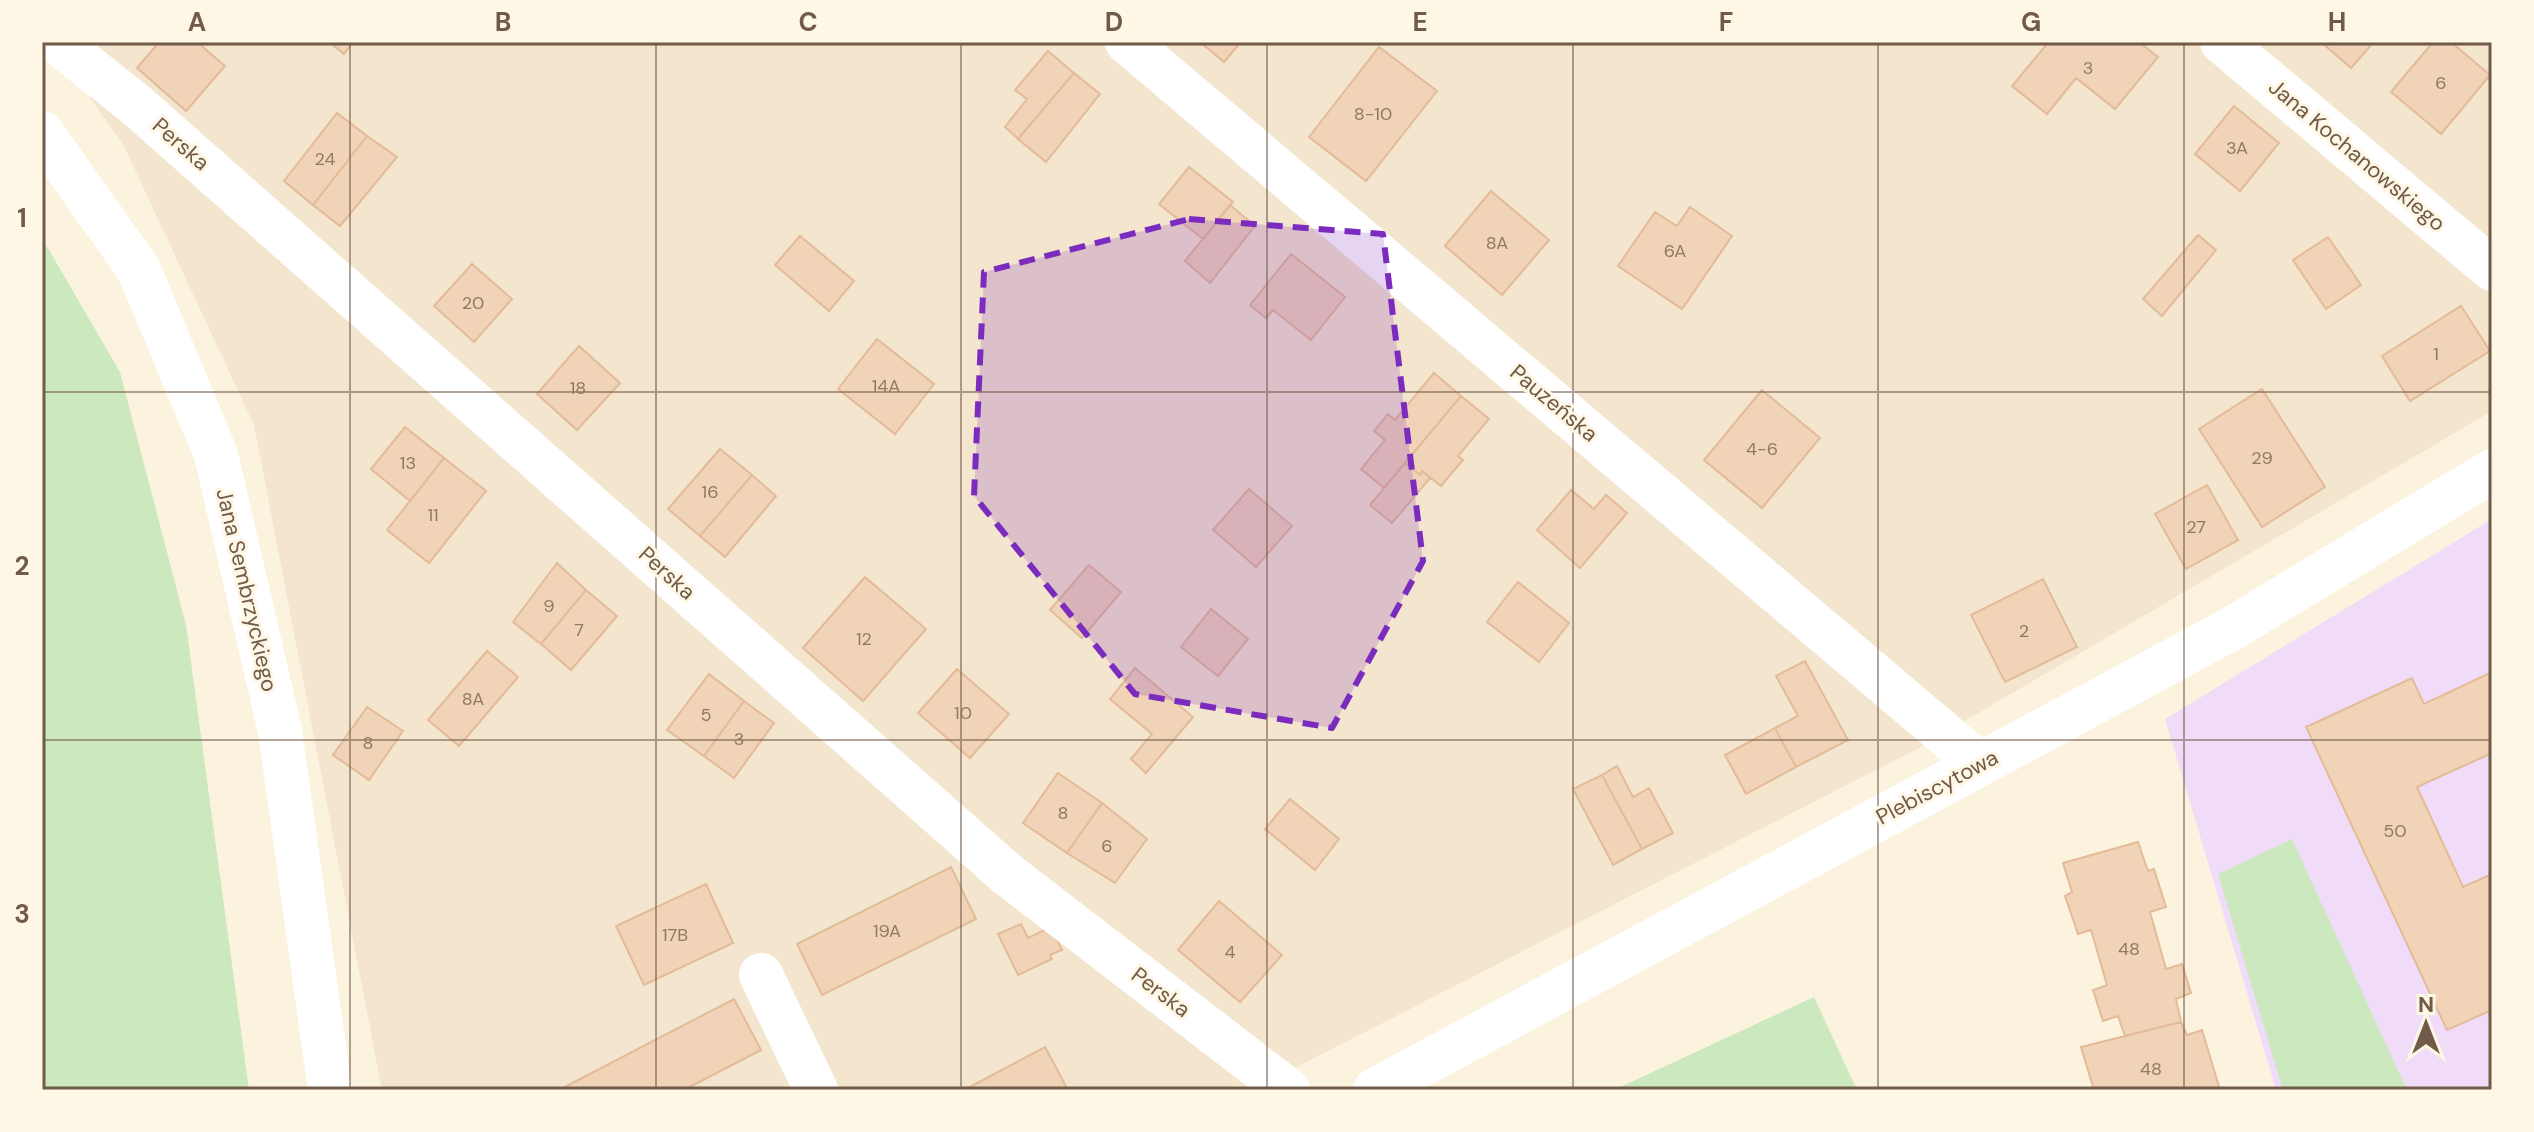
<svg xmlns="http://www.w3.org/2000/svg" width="2534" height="1132" font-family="'DM Sans',sans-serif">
<rect width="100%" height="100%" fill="#fcf3df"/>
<!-- residential -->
<path fill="#f3e5ce" d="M50 42H2492V411L1919 748 1252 1090H382L254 425 123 144Z"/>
<!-- education -->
<path fill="#f0dcf8" d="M2492 519V1090H2276L2165 719Z"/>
<!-- green -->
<path fill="#cce8be" d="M42 238 120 372 186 625 249 1090H42Z
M2292 839 2407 1090H2283L2218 874Z
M1814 997 1857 1090H1614Z"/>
<!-- building -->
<path fill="#f1d3b7" stroke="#e3bb98" stroke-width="2" d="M159 42H197L225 66 186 111 137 68Z
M329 42H353L344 54Z
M1200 42H1241L1224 62Z
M2045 42H2139L2158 57 2115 109 2076 78 2047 114 2012 86 2047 44Z
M2321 42H2374L2351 68Z
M2433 42H2451L2490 75 2441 134 2391 92Z
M1379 47 1437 91 1366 181 1309 137Z
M1048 51 1074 73 1018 139 1005 127 1027 99 1015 90Z
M1074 73 1100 94 1046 162 1018 139Z
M2234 106 2279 143 2240 191 2195 154Z
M337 113 367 136 313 205 284 181Z
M367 136 397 157 340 226 313 205Z
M1189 167 1233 202 1203 239 1159 204Z
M1491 191 1549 240 1502 295 1445 246Z
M1230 205 1255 226 1210 283 1185 261Z
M1690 207 1732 236 1682 309 1618 266 1655 212 1677 226Z
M2198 235 2216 250 2162 316 2143 299Z
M800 236 854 281 829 311 775 265Z
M2328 237 2361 285 2326 309 2293 260Z
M1291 254 1345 297 1311 340 1273 310 1266 318 1250 305Z
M472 264 512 299 474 342 434 306Z
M2461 306 2490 351 2410 401 2382 356Z
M877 339 934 384 895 434 838 389Z
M579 346 620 383 577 430 537 394Z
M1434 373 1461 396 1384 488 1361 469 1385 440 1374 431 1388 414 1395 420Z
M2262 389 2325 487 2262 527 2199 429Z
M1762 390 1820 438 1762 508 1704 460Z
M1461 396 1489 419 1458 456 1463 460 1441 486 1422 471 1420 475 1405 463Z
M405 427 444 458 410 501 371 469Z
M720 449 752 475 700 536 668 509Z
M444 458 486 491 429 563 387 530Z
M1405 463 1420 475 1422 471 1430 478 1392 523 1370 505Z
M752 475 776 496 725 557 700 536Z
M2207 485 2238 540 2186 569 2155 514Z
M1249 489 1292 526 1256 567 1213 530Z
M1571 490 1594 509 1606 495 1627 513 1580 568 1537 530Z
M557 563 586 590 541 644 513 622Z
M1089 565 1121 592 1082 638 1050 610Z
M865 577 926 629 863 701 803 648Z
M2043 579 2077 647 2005 682 1971 615Z
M1518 582 1569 623 1539 662 1487 622Z
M586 590 617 616 571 670 541 644Z
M1211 609 1248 639 1218 676 1181 647Z
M487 651 518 677 459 746 428 720Z
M1805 661 1848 740 1796 767 1775 728 1798 716 1776 676Z
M1135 668 1193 717 1146 773 1131 759 1152 734 1110 699Z
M957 669 1009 714 970 758 918 713Z
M2492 672V753L2417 787 2463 887 2492 874V1010L2447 1030 2306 727 2412 678 2424 704Z
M709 674 744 701 704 756 667 730Z
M744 701 774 723 734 778 704 756Z
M367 707 403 731 369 780 333 755Z
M1775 728 1796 767 1746 794 1725 755Z
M1617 766 1633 797 1649 788 1673 833 1642 849 1602 775Z
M1058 773 1102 803 1067 853 1023 823Z
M1602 775 1642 849 1613 865 1573 789Z
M1290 799 1339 839 1315 870 1265 829Z
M1102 803 1147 839 1115 883 1067 853Z
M2138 842 2148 871 2154 869 2166 907 2150 912 2166 969 2182 964 2191 993 2176 999 2181 1022 2125 1036 2118 1016 2103 1021 2093 990 2107 985 2091 930 2078 934 2065 896 2072 892 2063 863Z
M951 867 976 919 822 995 797 944Z
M706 884 733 943 644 985 616 926Z
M1219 901 1282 955 1240 1002 1178 950Z
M1021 924 1028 938 1051 927 1062 950 1050 955 1052 959 1018 975 998 934Z
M734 999 761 1050 684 1090H559Z
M2181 1022 2187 1035 2202 1030 2220 1090H2094L2081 1047Z
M1045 1047 1068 1090H964Z"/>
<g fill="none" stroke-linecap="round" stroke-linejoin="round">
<!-- street -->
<path stroke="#fff" stroke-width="44" d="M57 42 135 104 1007 874 1288 1090
M1127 42 1980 764
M2222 42 2492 269
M42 133 139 270 216 455 280 731 330 1090
M761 975 816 1090
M1375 1090 2231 629 2492 471"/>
</g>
<!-- marked area -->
<path fill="#7b2cbf" fill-opacity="0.2" stroke="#7b2cbf" stroke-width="6" stroke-dasharray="16 10" stroke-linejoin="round" d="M1189 219 1383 234 1423 561 1332 728 1135 694 974 496 984 272Z"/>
<!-- grid -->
<path fill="none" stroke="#715a47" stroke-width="2" stroke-opacity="0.55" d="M350 42V1090M656 42V1090M961 42V1090M1267 42V1090M1573 42V1090M1878 42V1090M2184 42V1090M42 392H2492M42 740H2492"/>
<g text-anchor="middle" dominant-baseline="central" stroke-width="6" stroke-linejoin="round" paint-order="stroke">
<!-- number labels -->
<g font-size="18" fill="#917863">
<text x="2088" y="68">3</text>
<text x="2441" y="83">6</text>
<text x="1373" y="114">8-10</text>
<text x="2237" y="148">3A</text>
<text x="325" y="159">24</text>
<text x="1497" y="243">8A</text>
<text x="1675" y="251">6A</text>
<text x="473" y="303">20</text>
<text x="2436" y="354">1</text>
<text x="886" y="386">14A</text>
<text x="578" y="388">18</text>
<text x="1762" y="449">4-6</text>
<text x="2262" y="458">29</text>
<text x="408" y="463">13</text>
<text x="710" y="492">16</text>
<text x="433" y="515">11</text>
<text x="2196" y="527">27</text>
<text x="549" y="606">9</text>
<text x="579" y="630">7</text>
<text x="2024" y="631">2</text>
<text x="864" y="639">12</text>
<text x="473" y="699">8A</text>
<text x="963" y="713">10</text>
<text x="706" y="715">5</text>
<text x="739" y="739">3</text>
<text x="368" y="743">8</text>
<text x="1063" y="813">8</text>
<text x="2395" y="831">50</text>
<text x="1107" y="846">6</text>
<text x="887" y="931">19A</text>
<text x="675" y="935">17B</text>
<text x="2129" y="949">48</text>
<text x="1230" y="952">4</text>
<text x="2151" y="1069">48</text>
</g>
<!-- street labels -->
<g font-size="22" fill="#715a47" stroke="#fff7e5">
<text transform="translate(181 144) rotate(41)">Perska</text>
<text transform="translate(2357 155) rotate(40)">Jana Kochanowskiego</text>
<text transform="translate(1554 403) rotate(40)">Pauzeńska</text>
<text transform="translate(667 573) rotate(42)">Perska</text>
<text transform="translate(247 590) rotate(77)">Jana Sembrzyckiego</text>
<text transform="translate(1937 787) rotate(-28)">Plebiscytowa</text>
<text transform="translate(1161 992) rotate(37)">Perska</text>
</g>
</g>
<!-- border -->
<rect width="2534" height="1132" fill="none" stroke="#fff7e5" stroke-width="88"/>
<!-- north arrow -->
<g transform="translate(2426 1024)" stroke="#fff7e5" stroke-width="6" paint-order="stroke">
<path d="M0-6L14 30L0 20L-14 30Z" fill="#715a47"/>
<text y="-12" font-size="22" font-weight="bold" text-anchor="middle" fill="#715a47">N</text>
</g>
<rect x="44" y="44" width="2446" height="1044" fill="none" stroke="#715a47" stroke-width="3"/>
<g font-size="26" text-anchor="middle" font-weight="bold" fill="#715a47">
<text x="197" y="31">A</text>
<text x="503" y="31">B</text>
<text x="808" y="31">C</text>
<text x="1114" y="31">D</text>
<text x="1420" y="31">E</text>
<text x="1726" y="31">F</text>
<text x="2031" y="31">G</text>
<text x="2337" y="31">H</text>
<text x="22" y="227">1</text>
<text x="22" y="575">2</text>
<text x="22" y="923">3</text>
</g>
</svg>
